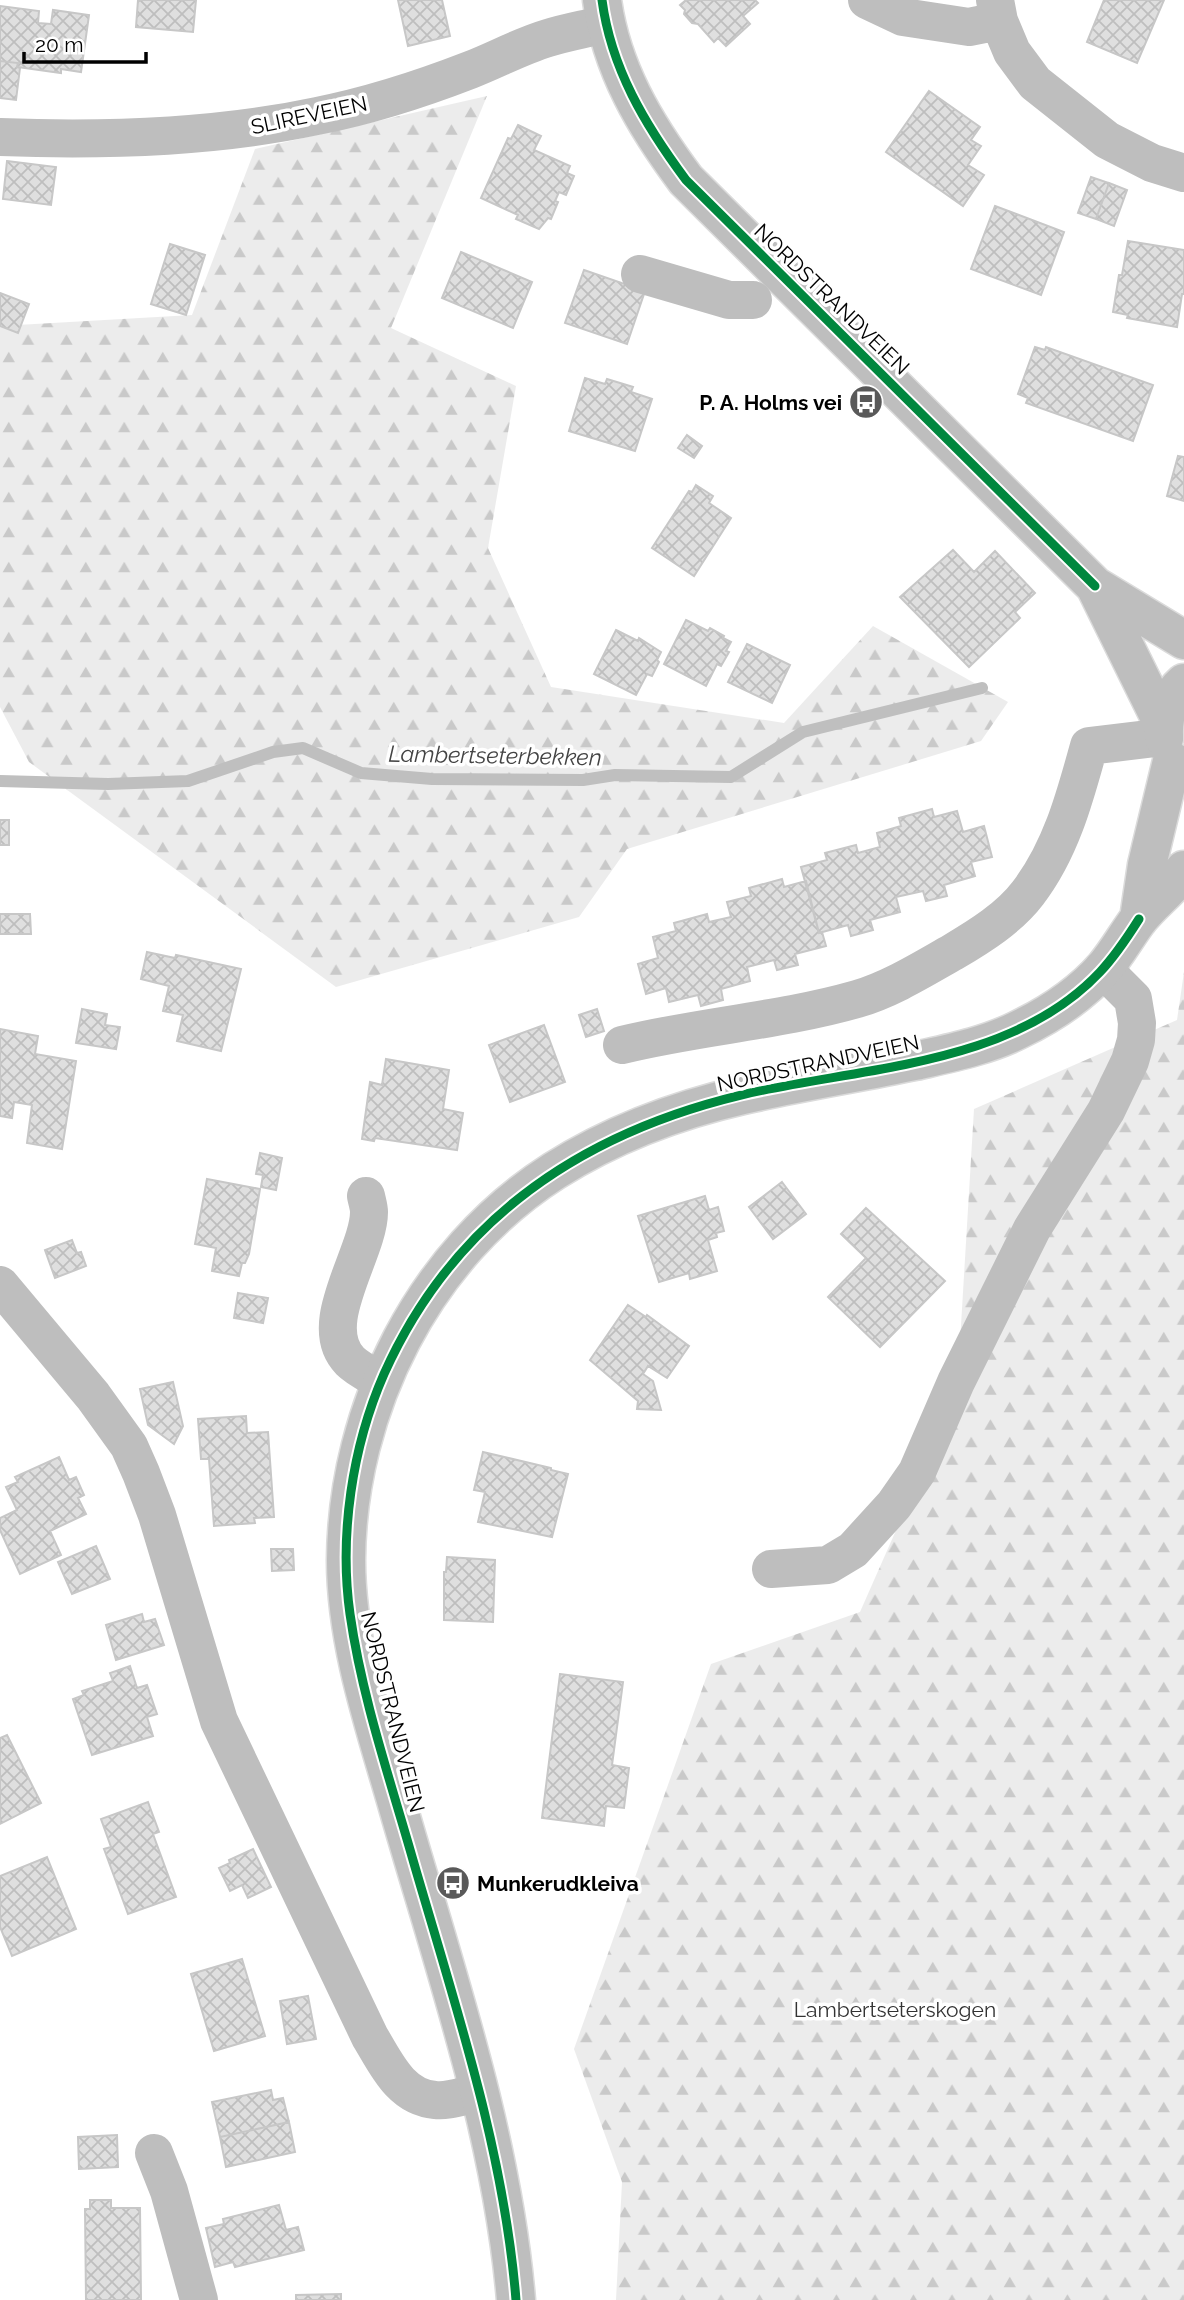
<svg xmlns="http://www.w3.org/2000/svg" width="1184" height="2300" font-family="Raleway,sans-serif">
<defs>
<pattern id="forest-firs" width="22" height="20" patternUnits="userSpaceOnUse" patternTransform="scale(1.75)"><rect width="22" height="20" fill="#ececec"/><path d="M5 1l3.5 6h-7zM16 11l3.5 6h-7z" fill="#c9c9c9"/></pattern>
<pattern id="building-cross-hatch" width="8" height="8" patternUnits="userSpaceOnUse" patternTransform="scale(1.75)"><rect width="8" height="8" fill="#dfdfdf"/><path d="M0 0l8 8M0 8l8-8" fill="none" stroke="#bebebe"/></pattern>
</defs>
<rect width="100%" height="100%" fill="#fff"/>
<!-- forest -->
<path fill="url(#forest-firs)" d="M487 96 391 328 516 386 488 548 551 687 784 723 873 626 1008 702 981 741 627 849 579 917 336 987 29 762 0 707V326L192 315 255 149Z
M1184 972V2300H616L622 2182 574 2049 711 1664 860 1612 957 1392 974 1109 1177 1020Z"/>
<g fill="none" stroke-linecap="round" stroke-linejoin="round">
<!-- stream -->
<path stroke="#bfbfbf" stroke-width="12" d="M0 781 108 784 188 781 273 752 303 748 361 773 432 779 583 780 615 775 731 777 803 732 982 688"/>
</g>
<!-- building -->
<path fill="url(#building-cross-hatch)" stroke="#c7c7c7" stroke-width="2" d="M138 0H196L193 32 136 27Z
M398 0H442L450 36 408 46Z
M686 0H755L758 3 743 16 750 24 726 46 718 38 714 42 698 24 692 23 684 14 685 10 680 5Z
M1104 0H1164L1137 63 1087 42Z
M0 6 39 11 38 23 51 24 53 10 89 15 81 72 61 69V73L17 67 18 63 0 61Z
M0 61 18 63 17 67 20 68 16 100 0 98Z
M929 91 980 127 971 140 981 146 968 165 984 175 963 206 886 152Z
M518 125 541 136 534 150 570 166 567 173 574 176 566 195 559 192 555 201 558 202 551 219 548 218 539 229 516 219 518 215 481 198 508 138 511 139Z
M7 161 56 167 51 205 3 199Z
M1091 177 1109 183 1096 219 1078 213Z
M1109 183 1127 190 1114 226 1096 219Z
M995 206 1064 232 1041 295 971 269Z
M1128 241 1184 250V294H1182L1177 327 1127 318 1128 315 1113 312 1119 275H1122Z
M170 244 205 255 186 315 151 304Z
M461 252 532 282 513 328 442 298Z
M584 270 645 291 627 344 565 323Z
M0 293 29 304 18 333 0 326Z
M1035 347 1045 350 1046 347 1153 385 1133 441 1026 403 1028 398 1018 394Z
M585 378 605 384 607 379 633 387 631 392 652 399 635 451 569 431Z
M687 435 702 446 694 458 678 448Z
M1178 456 1184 457V501L1167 496Z
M696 485 713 496 709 503 731 518 694 576 652 548 689 491 692 492Z
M953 550 974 572 995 551 1035 593 1015 612 1020 618 969 667 900 597Z
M686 620 708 631 710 628 724 636 723 638 731 642 726 651 729 652 721 666 717 664 706 686 664 664Z
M616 630 638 641 639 638 661 652 657 660 659 662 652 676 647 674 636 695 594 674Z
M747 644 790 665 772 703 728 682Z
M932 809 934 817 957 811 963 832 984 826 992 857 971 862 975 876 944 885 947 896 926 901 923 891 896 897 900 912 870 920 873 930 851 936 848 925 819 933 801 867 827 860 825 853 856 845 858 853 880 847 877 833 901 826 899 818Z
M0 820H9V845H0Z
M782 879 784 887 806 881 819 933 822 932 826 946 795 954 798 965 777 970 774 960 747 967 750 981 721 989 723 1000 701 1006 698 995 669 1002 666 988 646 994 638 964 658 958 653 937 676 931 674 923 707 914 709 922 731 917 727 902 751 896 749 888Z
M0 914H30L31 934H0Z
M147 952 175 958 176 955 241 969 221 1051 177 1041 183 1015 163 1011 169 986 141 979Z
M82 1009 107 1014 105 1025 120 1027 116 1049 76 1043Z
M597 1009 604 1031 586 1037 579 1015Z
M544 1025 565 1082 510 1102 489 1045Z
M0 1029 38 1036 35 1054 76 1061 62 1149 27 1143 32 1105 14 1102 12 1118 0 1116Z
M386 1059 449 1070 443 1109 463 1113 457 1150 375 1138 374 1141 362 1139 370 1082 382 1085Z
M260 1153 282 1158 276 1190 261 1187 263 1175 256 1174Z
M207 1179 260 1189 249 1254 245 1263H242L239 1276 212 1271 216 1248 195 1244Z
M782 1182 806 1214 773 1239 749 1207Z
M705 1196 709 1210 718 1207 724 1231 716 1233 717 1237 708 1240 717 1271 690 1279 689 1273 659 1282 638 1216Z
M866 1208 945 1281 880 1347 828 1297 866 1258 841 1234Z
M72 1240 77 1253 81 1252 86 1266 55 1278 45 1250Z
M238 1293 268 1298 263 1323 234 1318Z
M628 1305 646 1317 647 1315 689 1346 667 1378 648 1366 643 1374 653 1381 661 1410 637 1409 638 1401 590 1360Z
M173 1382 183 1426 174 1444 148 1425 140 1389Z
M246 1416 247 1433 268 1432 274 1517 254 1518 255 1523 214 1526 209 1459H201L198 1419Z
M483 1452 551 1468V1470L568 1474 552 1537 478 1522 485 1492 474 1490Z
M59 1457 69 1480 76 1477 84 1495 78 1498 86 1514 50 1531 61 1555 20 1574 0 1530V1518L17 1510 6 1487 18 1482 15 1477Z
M96 1546 110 1579 72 1594 58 1562Z
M271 1549H293L294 1570 272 1571Z
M447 1557 495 1560 493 1622 444 1620V1572H446Z
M142 1614 144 1622 155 1619 164 1645 116 1660 106 1625Z
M130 1666 137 1688 147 1685 157 1714 147 1717 153 1736 92 1755 73 1699 84 1695 82 1691 113 1681 110 1673Z
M560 1674 623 1682 612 1765 629 1768 624 1808 606 1806 604 1826 542 1818Z
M7 1735 41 1803 0 1824V1738Z
M148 1802 159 1832 153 1834 176 1897 128 1914 104 1849 111 1847 101 1819Z
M253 1849 271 1887 248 1898 242 1885 230 1891 219 1868 230 1863 229 1860Z
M47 1857 76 1929 12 1956 0 1927V1876Z
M242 1959 265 2036 214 2051 191 1974Z
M308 1996 316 2039 287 2044 280 2001Z
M271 2090 273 2100 283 2098 289 2122 220 2137 212 2102Z
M289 2122 295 2152 226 2167 220 2137Z
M117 2135 118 2167 79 2169 78 2137Z
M90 2200H111V2208H140L141 2300H86L85 2209H90Z
M279 2205 286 2230 298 2227 304 2250 235 2267 233 2262 215 2267 206 2228 224 2224 223 2219Z
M341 2294V2300H296V2295Z"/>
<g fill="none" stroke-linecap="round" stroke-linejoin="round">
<!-- major casing -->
<g stroke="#dbdbdb" stroke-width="41">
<path id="major" d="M602 0C611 68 645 125 686 180L1095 586 1184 640
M1095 586 1163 724
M1164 738C1163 716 1168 697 1184 683
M1139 919 1147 865 1172 761
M516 2300C502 2134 444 1967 398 1807 375 1727 346 1644 346 1560 347 1408 424 1254 554 1171 611 1135 677 1110 743 1095 800 1082 858 1073 915 1061 950 1053 986 1046 1018 1030 1049 1015 1081 994 1104 968 1117 953 1126 936 1138 920 1152 902 1171 889 1184 870"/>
</g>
<!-- minor -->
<path stroke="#bebebe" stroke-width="38" d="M867 0 903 17 969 27 999 21
M995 0 999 21 1012 52 1035 83 1107 140 1152 163 1184 173
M0 137C106 141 214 138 317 116 368 106 421 89 470 70 496 60 521 46 548 38 567 32 586 29 605 24
M640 274 729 300H753
M622 1045C699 1026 780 1021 857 999 891 989 923 969 953 952 980 936 1009 918 1028 893 1061 850 1075 797 1089 746L1164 737
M366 1196C367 1201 369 1207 369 1212 369 1253 314 1324 350 1361 358 1369 371 1375 381 1381
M0 1285 93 1396 129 1446 141 1473 157 1515 219 1721 370 2037C386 2063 400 2097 435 2100 448 2102 465 2095 479 2093
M771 1569 828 1565 853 1550 894 1505 917 1472 956 1382 1032 1229 1106 1111 1130 1061 1136 1040 1137 1023 1133 999 1103 969
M154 2153 169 2191 199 2300"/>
<!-- major -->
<use href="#major" stroke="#bebebe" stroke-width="38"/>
<!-- cycleway casing -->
<g stroke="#fff" stroke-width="13">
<path id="cycleway" d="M602 0C611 68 645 125 686 180L1095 586
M516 2300C504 2150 455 2005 413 1860 390 1779 362 1698 350 1614 339 1536 352 1447 384 1374 453 1220 579 1134 741 1095 859 1067 1011 1067 1100 972 1115 956 1127 938 1139 919"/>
</g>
<!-- cycleway -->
<use href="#cycleway" stroke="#00873e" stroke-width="9"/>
</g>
<!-- icons -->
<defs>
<g id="bus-disc" transform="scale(1.75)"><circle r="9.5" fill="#595959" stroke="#fff"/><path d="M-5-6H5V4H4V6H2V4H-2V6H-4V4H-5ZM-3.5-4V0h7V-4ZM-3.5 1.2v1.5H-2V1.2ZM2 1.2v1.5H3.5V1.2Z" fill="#fff"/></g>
</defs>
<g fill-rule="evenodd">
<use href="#bus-disc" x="866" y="402"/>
<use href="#bus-disc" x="453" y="1883"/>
</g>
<g text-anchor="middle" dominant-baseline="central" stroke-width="7" stroke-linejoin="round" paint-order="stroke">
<!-- street labels -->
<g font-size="21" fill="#000" stroke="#fff">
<text transform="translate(309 115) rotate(-12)">SLIREVEIEN</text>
<text transform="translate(832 299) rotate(44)">NORDSTRANDVEIEN</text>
<text transform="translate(818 1063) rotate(-12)">NORDSTRANDVEIEN</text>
<text transform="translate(393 1712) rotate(76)">NORDSTRANDVEIEN</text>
</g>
<!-- poi labels -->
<g font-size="21" font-weight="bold" fill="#000" stroke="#fff" text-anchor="end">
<text x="842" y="402">P. A. Holms vei</text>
<text x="477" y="1883" text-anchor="start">Munkerudkleiva</text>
</g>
<!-- park labels -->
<g font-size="21" fill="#333" stroke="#fff">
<text x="895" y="2009">Lambertseterskogen</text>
</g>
<!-- water labels -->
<g font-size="23" font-style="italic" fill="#444" stroke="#fff">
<text transform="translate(495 755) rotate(1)">Lambertseterbekken</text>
</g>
</g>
<!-- scale -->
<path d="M24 52v10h122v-10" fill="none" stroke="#000000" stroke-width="3.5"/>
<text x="35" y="52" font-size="21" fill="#000000" stroke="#ffffff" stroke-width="5" paint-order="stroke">20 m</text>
</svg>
